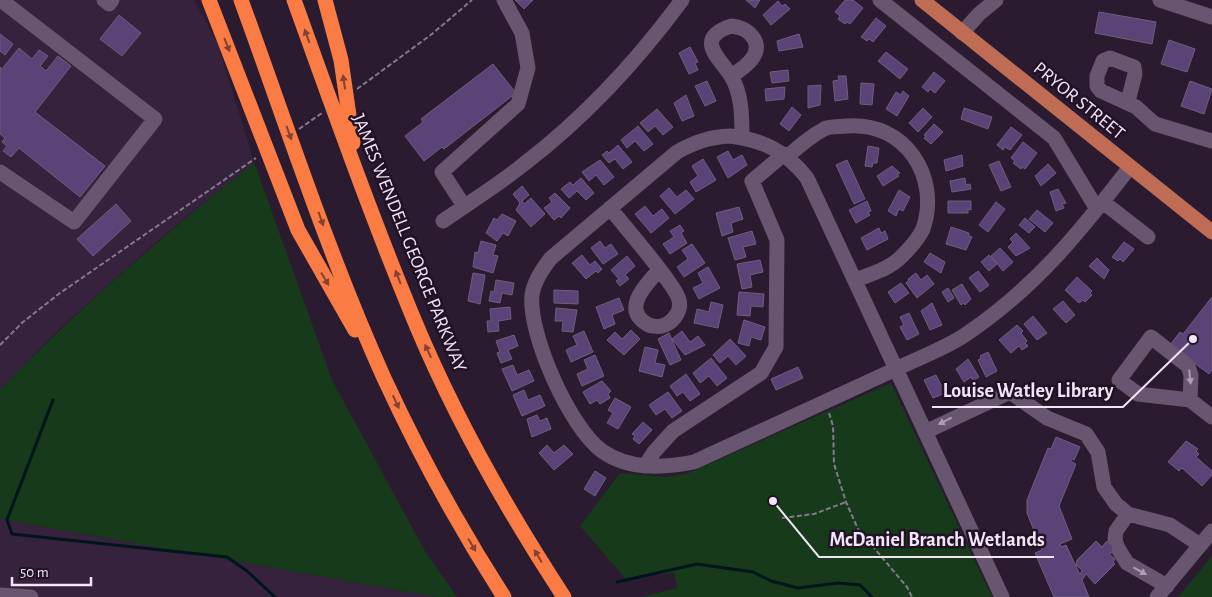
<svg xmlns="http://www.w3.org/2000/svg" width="1212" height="597" font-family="'Alegreya Sans',sans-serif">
<rect width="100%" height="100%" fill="#2b1b30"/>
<!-- built -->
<path fill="#36223d" d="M0 0H194L218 44 254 162 154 244 55 333 0 390Z
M0 519 436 597H0Z"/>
<!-- green -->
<path fill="#163a1a" d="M254 162 332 380 425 551 457 597H436L0 519V390C79 307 166 234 254 162Z
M891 383 992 597H642L677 588 674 573 625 578 580 526 620 473 667 477 686 474Z
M1212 556V597H1178Z"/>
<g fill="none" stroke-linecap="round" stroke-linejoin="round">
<!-- stream -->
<path stroke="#00151b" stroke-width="3" d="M53 400 7 520 12 534 227 557 247 571 275 597
M617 582 697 564 753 572 771 581 798 588 838 583 860 585 872 597"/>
</g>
<!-- building -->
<path fill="#5a4377" stroke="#6b607c" d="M515 0H533L524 9Z
M746 0H760L755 8Z
M845 0H853L863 8 850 24 847 22 845 24 838 19 840 16 835 12Z
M778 1 782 6 785 4 790 9 771 25 763 15Z
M1099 12 1156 22 1152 44 1095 33Z
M119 15 141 33 122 56 100 39Z
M876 18 886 26 873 42 869 39 867 41 861 37Z
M0 34 13 44 5 55 0 51Z
M799 34 803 47 779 51 777 41Z
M1169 40 1195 49 1187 72 1161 64Z
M690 47 698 62 695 63 698 70 689 74 679 53Z
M19 48 32 59 39 50 48 56 40 66 46 71 58 56 71 66 35 112 105 166 80 197 19 148 11 157 3 151 7 146 2 142 5 138 0 134V67L2 69Z
M886 52 908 69 900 79 878 61Z
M493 64 516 93 444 149 442 147 424 161 405 136 423 122 421 119Z
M788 70 789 81 772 83 770 72Z
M934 72 945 81 935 93 930 89 928 92 922 87Z
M838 76H846L848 99 835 101 833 81 839 80Z
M707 81 716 101 705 106 695 86Z
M1190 81 1212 89 1204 114 1181 106Z
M861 83 874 84 872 105 860 104Z
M821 85 820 105 808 108V86Z
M785 87 784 99 766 101 765 89Z
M903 91 909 96 897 116 886 109 896 92 901 95Z
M686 95 694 116 682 121 674 103Z
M792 107 801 115 789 131 780 124Z
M923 108 932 117 918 132 909 123Z
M964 108 992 117 988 129 961 119Z
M657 109 673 127 663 135 655 126 648 132 640 123Z
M934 124 943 132 931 144 924 138 926 136 924 135Z
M638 126 653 144 644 151 635 141 627 148 621 140Z
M1011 127 1022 135 1010 150 1005 147 1003 150 997 145Z
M1023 142 1037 153 1025 169 1022 167 1021 169 1013 163 1015 161 1011 158Z
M618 145 632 162 623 169 615 159 609 163 602 155 607 151 609 153Z
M868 146 879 148 877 163H873L872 167 865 166Z
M728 151 733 160 742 155 747 165 728 178 717 157Z
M962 155 963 166 946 171 944 160Z
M703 159 716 180 696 192 690 182 698 176 692 166Z
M600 160 614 177 604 185 596 175 589 181 582 172Z
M847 160 865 199 854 204 836 165Z
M999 161 1011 187 1001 191 989 165Z
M1048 164 1056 173 1041 186 1035 176Z
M892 166 900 173 897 174 899 176 883 186 877 176Z
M581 178 594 193 586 200 577 191 569 198 561 189 570 182 573 185Z
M965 178 966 185 970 184 971 189 952 192 950 181Z
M522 186 529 195 522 201 524 204 531 198 545 214 531 227 516 210 520 203 513 194Z
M669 188 677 197 686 190 694 199 675 214 660 196Z
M1058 189 1066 203 1062 204 1064 208 1056 211 1050 192Z
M899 190 910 197 903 211 899 209 896 216 888 211Z
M555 193 570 208 561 218 559 216 554 220 544 208 552 202 549 198Z
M867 201 871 211 868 212 870 215 856 223 849 210Z
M948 201H971V210L968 209V213H948Z
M996 202 1005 209 988 232 979 225Z
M116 204 131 221 93 256 77 239Z
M645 206 653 216 662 209 669 218 651 233 635 214Z
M739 207 743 219 731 223 733 232 722 236 716 213Z
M1037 210 1053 223 1045 232 1029 219Z
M502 214 516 221 508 236 503 233 497 241 486 233 494 218 497 220Z
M1025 218 1035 227 1029 233 1019 225Z
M680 225 684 231 681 233 687 243 670 254 663 244 674 237 670 231Z
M951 227 969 233V236L972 237 966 250 946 244Z
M879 228 881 233 885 231 888 239 867 250 861 238Z
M752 231 756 244 743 247 746 257 735 260 728 238Z
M1016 233 1030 248 1016 256 1008 247 1013 242 1010 239Z
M481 241 496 245 493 255 498 256 493 273 473 267 475 252 478 253Z
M600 241 605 248 611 244 618 254 603 264 591 248Z
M1124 242 1134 249 1123 262 1120 259 1118 261 1112 257Z
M692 244 705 263 684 277 677 267 688 259 682 250Z
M1000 248 1013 262 1003 271 991 256Z
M930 253 945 262 941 273 924 262Z
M582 255 590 265 595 261 602 269 598 273 596 271 586 279 572 263Z
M989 255 997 264 989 271 981 262Z
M627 256 635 266 625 275 629 279 620 286 616 281 619 279 611 270Z
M1097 258 1109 270 1104 279 1089 266Z
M760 260 763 272 750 275 752 287 742 289 737 264Z
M708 267 720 288 699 299 693 288 703 283 698 273Z
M978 271 989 285 980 292 969 278Z
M473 273 485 275 480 304 468 301Z
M916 273 921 280 927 275 934 284 917 298 906 283 909 280 908 279Z
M1077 277 1092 291 1090 293 1092 295 1085 302 1083 300 1079 303 1065 290Z
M496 280 514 283 512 295 502 293 500 303 489 301 491 291 494 292Z
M901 283 909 293 895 303 888 292Z
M962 284 971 299 965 305 964 303 961 305 952 290Z
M948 288 954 298 948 302 942 292Z
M554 290 578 291V304L554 303Z
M739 292 764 294 763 307 751 306 750 316 737 315Z
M1212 297V370L1209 374 1170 345 1180 332 1183 334Z
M619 298 624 310 612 315 615 324 604 329 596 307Z
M1063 301 1075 315 1066 323 1053 309Z
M711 302 723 305 718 328 694 323 697 309 709 312Z
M932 303 942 325 930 330 921 311Z
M510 307 511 319 498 321 499 331 488 332 487 321H491L490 309Z
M556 308 577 310 573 332 562 331 563 321H555Z
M909 313 919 334 907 340 900 327 904 325 900 317Z
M1033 316 1047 333 1037 340 1024 324Z
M744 320 765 327 761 340 751 337 749 346 738 343Z
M1017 325 1023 331 1021 333 1027 341 1025 343 1028 346 1022 350 1019 346 1011 353 999 340Z
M631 330 640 339 624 355 607 340 615 332 622 339Z
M584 331 593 352 571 362 566 350 577 345 573 336Z
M682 331 690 342 698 336 705 345 685 355 672 339Z
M669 333 681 360 670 365 658 339Z
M514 335 518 346 508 350 512 359 501 363 497 353 500 352 496 341Z
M730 339 746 356 736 365 728 356 720 363 713 355Z
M645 347 658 350 655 363 665 365 662 377 639 371Z
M988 352 997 371 986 377 978 360 981 359 980 356Z
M595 355 604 376 582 386 577 374 588 369 584 360Z
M711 358 727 378 717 386 709 376 700 383 693 373Z
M968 359 979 377 973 381 971 377 964 382 956 369Z
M513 365 517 375 529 370 534 381 512 391 502 369Z
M798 367 803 378 776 390 771 379Z
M686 374 700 394 690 401 683 392 677 396 670 386Z
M936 375 945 393 933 398 924 380Z
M602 381 611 391 608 394 610 398 600 404 597 400 590 404 583 392Z
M524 390 528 400 540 395 545 406 522 416 513 395Z
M668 392 682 411 672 418 665 409 656 415 649 405Z
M615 398 631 407 618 429 607 423 613 413 608 410Z
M537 415 540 421 547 418 551 429 532 437 527 419Z
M643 422 652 430 639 444 633 439 635 436 632 434Z
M1056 437 1080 447 1074 460 1072 459 1070 461 1076 464 1059 506 1072 539 1060 544 1061 547 1066 545 1080 575 1082 570 1076 565 1077 560 1096 541 1102 547 1106 542 1121 537 1125 547 1109 554 1115 559 1113 562 1115 564 1095 584 1086 574 1082 580 1089 597H1054L1035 553 1042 550 1027 513V500L1048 448 1051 449Z
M1186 441 1198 449 1196 451 1199 454 1196 457 1212 471V475L1202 486 1182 468 1179 471 1168 462Z
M547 445 554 453 564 445 573 454 554 470 539 453Z
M595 471 606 478 595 496 584 489Z"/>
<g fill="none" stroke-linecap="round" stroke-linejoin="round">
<!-- path -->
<path stroke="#86798b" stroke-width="2" stroke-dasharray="5 2.5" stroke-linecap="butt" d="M357 89 432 34 472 0
M299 129 322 113
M0 345 23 322 60 293 256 158
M829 413 833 426 834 464 846 502 858 529 907 587 912 597
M782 518 814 514 846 502"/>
<!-- minor -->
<path stroke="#68556f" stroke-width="15" d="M104 0 109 4 112 0
M880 0 1054 138 1097 209
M1160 0 1212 17
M962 33 979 14 996 0
M731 76C744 68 766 53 752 36 746 29 740 27 731 26 693 39 720 58 731 76 742 94 742 117 742 138
M1128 101 1135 74 1134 67 1110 58 1103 61 1097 76V86L1101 91 1136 107 1155 124 1212 141
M730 136C763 140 786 151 807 178L896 369 694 462C663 468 629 470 602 451 570 428 528 334 532 295 534 281 543 268 551 258L677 152C695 142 709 137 730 136Z
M787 157C798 147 811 136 824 129 830 126 840 127 847 126 904 121 941 176 923 229 919 238 909 249 902 256 890 269 871 274 855 280
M0 172 74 222 155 119 1 0
M1103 202 1148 237
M464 206 442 172 518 104 528 68 522 33 504 0
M610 208C623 225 676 285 679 300 682 310 674 321 665 325 660 327 652 327 647 324 621 308 647 284 659 270
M443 221C470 202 498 185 524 164 584 118 637 61 682 0
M1190 400 1191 375 1188 366 1151 337 1119 380 1138 394 1190 400 1212 417
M925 432 1010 392 1047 418 1086 434 1098 452 1104 487 1116 504 1128 514 1170 525 1200 545
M645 466 654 452 673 431 761 373 776 347 777 240 752 181 784 154
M1115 539 1116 531 1128 514
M1119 550 1127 563 1167 586
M0 595 31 597
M1002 597 896 369C918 358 944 349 965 335 1035 288 1079 233 1130 167
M1157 597 1212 531"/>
<!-- major -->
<path stroke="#c06c55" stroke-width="15" d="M922 0 1212 232"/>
<!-- highway -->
<path stroke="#fa7c44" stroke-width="15" d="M209 0 298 230 355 330
M241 0C287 126 329 256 384 378 419 454 459 527 504 597
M294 0C333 108 371 216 415 322 455 418 507 510 564 597
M325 0 341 60 353 143"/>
</g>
<!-- one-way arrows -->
<defs><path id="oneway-solid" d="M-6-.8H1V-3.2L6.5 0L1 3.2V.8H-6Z" transform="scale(1.25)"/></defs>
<g fill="#834234">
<use href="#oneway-solid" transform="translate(307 36) rotate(-110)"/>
<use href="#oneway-solid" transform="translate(227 45) rotate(69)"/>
<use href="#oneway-solid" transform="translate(344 82) rotate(-98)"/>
<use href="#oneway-solid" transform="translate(289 133) rotate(70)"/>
<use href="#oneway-solid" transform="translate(321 219) rotate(70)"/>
<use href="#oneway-solid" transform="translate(398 277) rotate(-111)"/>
<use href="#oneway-solid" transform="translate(325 279) rotate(59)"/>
<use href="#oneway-solid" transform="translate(428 351) rotate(-115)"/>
<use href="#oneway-solid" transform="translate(396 402) rotate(65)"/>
<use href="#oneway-solid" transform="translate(472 545) rotate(59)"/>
<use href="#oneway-solid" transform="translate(538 556) rotate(-121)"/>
</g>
<g fill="#ac9eb2">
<use href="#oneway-solid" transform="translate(1190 377) rotate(84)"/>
<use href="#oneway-solid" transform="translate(945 421) rotate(153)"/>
<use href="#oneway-solid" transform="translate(1140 571) rotate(29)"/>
</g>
<g text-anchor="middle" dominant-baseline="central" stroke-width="5" stroke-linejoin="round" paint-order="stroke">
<!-- street labels -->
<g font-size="19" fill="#f0e6f5" stroke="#211226">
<text transform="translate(1079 101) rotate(39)">PRYOR STREET</text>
<text transform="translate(409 243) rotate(68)">JAMES WENDELL GEORGE PARKWAY</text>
</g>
</g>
<!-- callouts -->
<path fill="none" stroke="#f0e6f5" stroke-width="2" d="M1193 339L1123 407H932M773 501L819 557H1054"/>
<g fill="#f0e6f5" stroke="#211226" stroke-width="2">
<circle cx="1193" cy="339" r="5"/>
<circle cx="773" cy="501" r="5"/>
</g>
<g font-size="20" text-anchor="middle" font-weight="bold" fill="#f0e6f5" stroke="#211226" stroke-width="5" stroke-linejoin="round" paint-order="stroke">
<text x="1028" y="397">Louise Watley Library</text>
<text x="937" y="546">McDaniel Branch Wetlands</text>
</g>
<!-- scale -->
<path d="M12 577v8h79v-8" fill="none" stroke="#f0e6f5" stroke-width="2.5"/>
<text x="20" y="577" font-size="15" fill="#f0e6f5" stroke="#211226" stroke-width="4" paint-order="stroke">50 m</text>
</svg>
